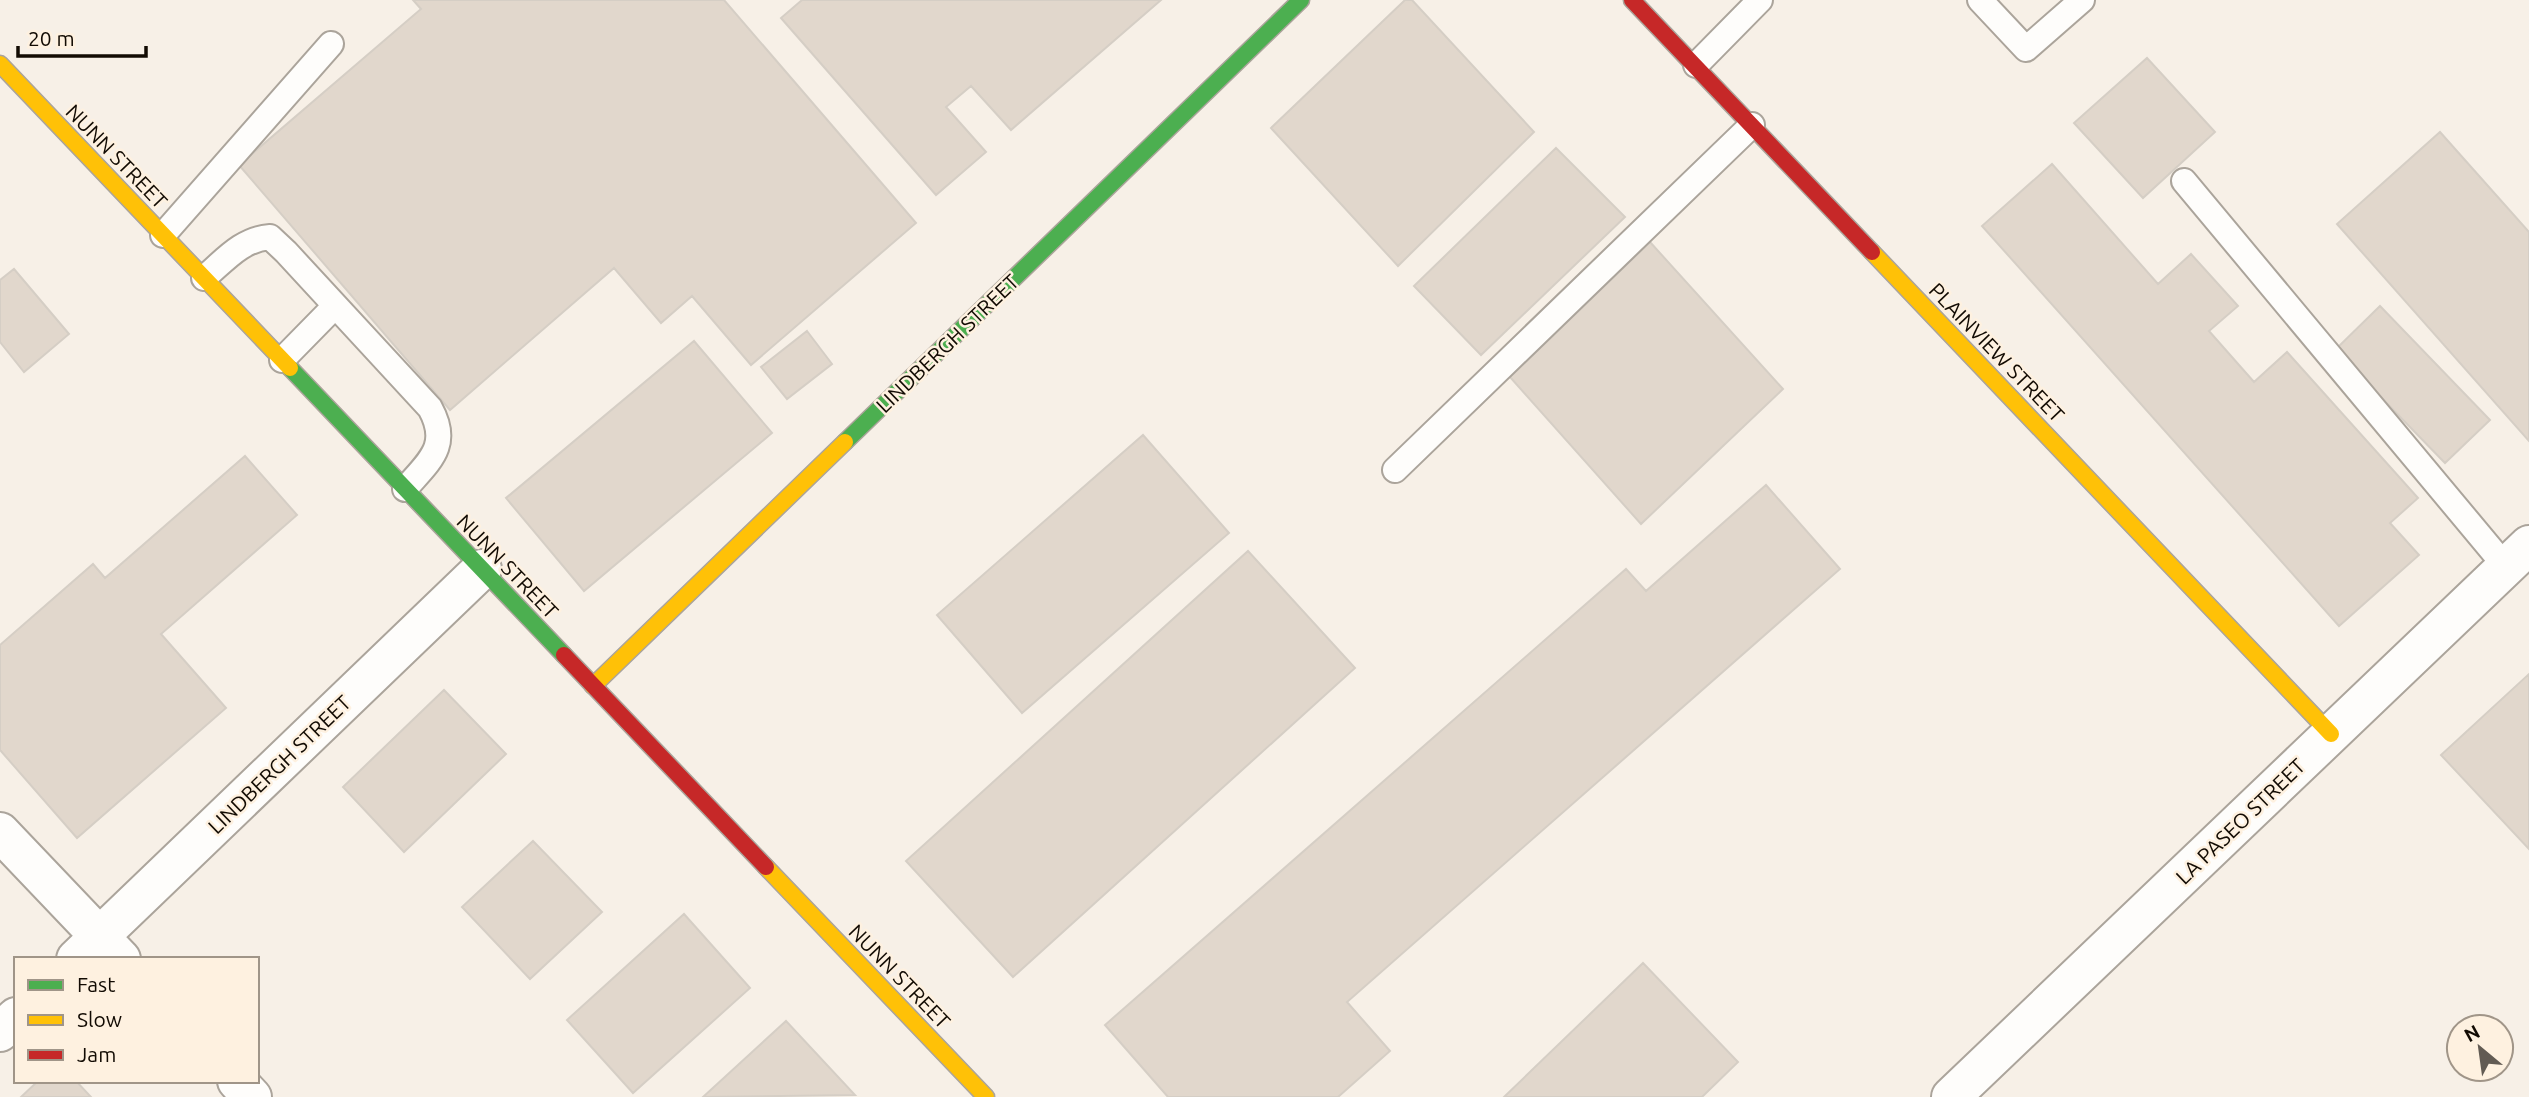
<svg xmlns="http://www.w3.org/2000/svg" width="2529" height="1097" font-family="Ubuntu,sans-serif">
<rect width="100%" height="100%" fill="#f7f0e7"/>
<!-- building -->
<path fill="#e1d7cc" stroke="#d5cec5" stroke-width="2" d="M413 0H724L916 223 751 365 692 296 661 323 614 268 450 410 239 165 421 9Z
M802 0H1161L1011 130 971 86 946 107 986 152 936 195 781 18Z
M1405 0H1412L1534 132 1398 266 1271 128Z
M2147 58 2215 132 2143 198 2074 123Z
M2440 132 2529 232V441L2337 224Z
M1556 148 1625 217 1481 355 1414 286Z
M2052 164 2158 284 2191 254 2238 306 2209 331 2254 382 2287 352 2418 498 2390 523 2419 555 2339 626 1982 226Z
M1650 242 1783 389 1641 524 1510 377Z
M14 269 69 334 24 372 0 342V280Z
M2380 306 2490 420 2445 463 2335 350Z
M807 331 832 364 787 399 761 367Z
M694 341 772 433 584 591 506 498Z
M1143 435 1229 533 1022 713 937 615Z
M245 456 297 515 161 634 226 708 77 838 0 750V645L93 564 105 578Z
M1766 485 1840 569 1347 1002 1390 1051 1338 1097H1168L1105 1025 1626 569 1646 591Z
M1248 551 1355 668 1013 977 906 861Z
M2529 674V849L2441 755Z
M444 690 506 754 404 852 343 787Z
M533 841 602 912 530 979 462 907Z
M684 914 750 988 633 1093 567 1020Z
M1643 963 1738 1062 1702 1097H1504Z
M786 1021 855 1095 703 1097Z
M38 1081H76L91 1097H21Z"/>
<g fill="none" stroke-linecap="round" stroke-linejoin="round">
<!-- lane casing -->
<g stroke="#aba49b" stroke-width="28">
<path id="lane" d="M1980 0 2026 49 2082 0
M1696 65 1760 0
M2184 181 2506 567
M163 235 331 44
M204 278C225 260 242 239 270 237L286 252 430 408C451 446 429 461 405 489
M282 360 335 306
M1395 470 1752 125"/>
</g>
<!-- street casing -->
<g stroke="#aba49b" stroke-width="42">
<path id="street" d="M0 832 121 959
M76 959 482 569
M0 1032 16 1017
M237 1081 252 1097
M1951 1097 2529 545"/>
</g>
<!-- fast casing -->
<g stroke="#aba49b" stroke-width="19">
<path id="fast" d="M290 368 564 655
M845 442 1301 0"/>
</g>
<!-- slow casing -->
<g stroke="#aba49b" stroke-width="19">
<path id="slow" d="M0 64 290 368
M1872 252 2331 734
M593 686 845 442
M766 867 986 1097"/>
</g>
<!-- jam casing -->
<g stroke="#aba49b" stroke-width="19">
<path id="jam" d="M1632 0 1872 252
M564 655 766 867"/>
</g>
<!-- lane -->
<use href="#lane" stroke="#fefdfb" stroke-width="24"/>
<!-- street -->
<use href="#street" stroke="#fefdfb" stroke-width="38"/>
<!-- fast -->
<use href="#fast" stroke="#4caf50" stroke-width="16"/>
<!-- slow -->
<use href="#slow" stroke="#ffc107" stroke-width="16"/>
<!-- jam -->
<use href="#jam" stroke="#c62828" stroke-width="16"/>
</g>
<g text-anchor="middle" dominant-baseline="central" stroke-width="5" stroke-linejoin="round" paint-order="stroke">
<!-- street labels -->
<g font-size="21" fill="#120b03" stroke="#fef1e0">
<text transform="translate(117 156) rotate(46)">NUNN STREET</text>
<text transform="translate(947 343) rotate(-44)">LINDBERGH STREET</text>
<text transform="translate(1997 352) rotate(46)">PLAINVIEW STREET</text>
<text transform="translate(508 566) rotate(46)">NUNN STREET</text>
<text transform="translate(279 764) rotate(-44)">LINDBERGH STREET</text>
<text transform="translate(2240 821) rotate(-44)">LA PASEO STREET</text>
<text transform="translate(900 976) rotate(46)">NUNN STREET</text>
</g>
</g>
<!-- legend -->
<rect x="14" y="957" width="245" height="126" fill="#fef1e0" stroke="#a09588" stroke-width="2"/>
<rect x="28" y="980" width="35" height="10" fill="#4caf50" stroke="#a09588" stroke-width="2"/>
<text x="77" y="992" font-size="21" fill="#120b03">Fast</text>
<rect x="28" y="1015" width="35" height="10" fill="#ffc107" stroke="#a09588" stroke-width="2"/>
<text x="77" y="1027" font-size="21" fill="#120b03">Slow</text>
<rect x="28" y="1050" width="35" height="10" fill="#c62828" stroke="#a09588" stroke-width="2"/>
<text x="77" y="1062" font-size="21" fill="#120b03">Jam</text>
<!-- north arrow -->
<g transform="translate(2480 1048) rotate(331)"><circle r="33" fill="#fef1e0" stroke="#a09588" stroke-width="2"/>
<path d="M0-5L12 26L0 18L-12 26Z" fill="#625b53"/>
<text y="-10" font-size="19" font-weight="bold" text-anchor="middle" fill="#120b03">N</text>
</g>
<!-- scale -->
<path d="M18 46v10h128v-10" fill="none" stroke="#120b03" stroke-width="3.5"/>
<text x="28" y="46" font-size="21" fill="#120b03" stroke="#fef1e0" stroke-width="5" paint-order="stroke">20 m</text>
</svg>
